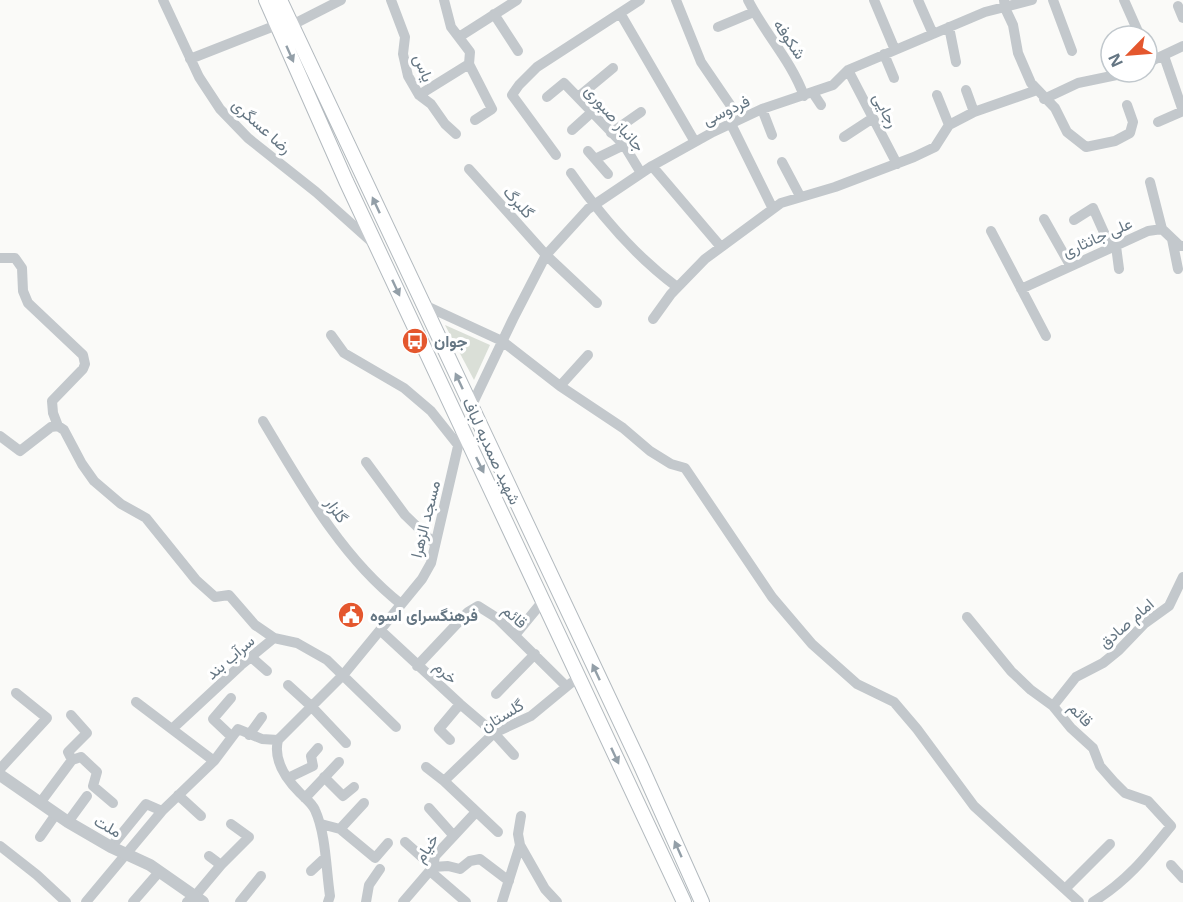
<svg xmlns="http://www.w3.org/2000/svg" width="1183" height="902" font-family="'Open Sans',Vazirmatn,sans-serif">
<rect width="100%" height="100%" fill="#fafaf8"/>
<!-- green -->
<path fill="#dadfd7" d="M445 325 490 345 474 380Z"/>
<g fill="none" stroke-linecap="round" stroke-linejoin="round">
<!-- secondary casing -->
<g stroke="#b3babf" stroke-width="16">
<path id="secondary" d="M266 0 346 181 684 902
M280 0 641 766 702 902"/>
</g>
<!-- minor -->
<path stroke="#c3c8cc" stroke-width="10" d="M163 0 199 77 220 109 248 138 316 192 373 243
M391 0 405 37 403 54 408 76 419 95 431 104 445 124 456 134
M676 0 701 62 731 106V124L773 209
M748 0C765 34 791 60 804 96
M874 0 895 50
M918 0 933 34
M1004 0 1005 8 1013 25 1018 53 1031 83 1055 108 1067 132 1086 147 1115 141 1130 133 1133 122 1127 105
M1053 0 1072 51
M1124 0 1140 36
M1178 6 1183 18
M620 13 695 142
M494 14 518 51
M292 25 341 0
M718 27 754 12
M949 27 956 62
M459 37 517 0
M884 54 894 78
M190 59 277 25
M1147 63 1183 46
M469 64 492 109 475 120
M848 70 897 164
M966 90 974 112
M813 93 821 105
M419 95 469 64 470 52 451 27 444 0
M937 95 949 125
M547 97 564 83 624 145 641 173
M578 97 613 68
M1044 99 1078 83 1131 72
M762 109 772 135
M1158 122 1183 111 1164 56
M572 130 592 112
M611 133 641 112
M844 137 873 118
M588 151 608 174
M556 155 512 95 519 85 537 67 640 0
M595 159 624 145
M782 162 800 196
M652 166 721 247
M469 169 546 255 597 303
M571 173C601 216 635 256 677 287
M1150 182 1162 229
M1044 219 1070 265
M1074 220 1093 208 1106 237 1116 246 1119 269
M991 231 1046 336
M1172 239 1178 269
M0 258H15L22 268 23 291 28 303 83 355 85 364 83 369 52 401 53 413 58 426
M1021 289 1148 231 1162 229 1180 246H1183
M422 304 502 341 560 386 623 428 650 451 671 464 685 468 772 597 812 644 857 684 894 702 917 729 974 806 1079 902
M653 319 671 294 705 259 781 203 835 187 914 157 935 147 949 125 974 112 1037 90
M331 335 344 353 404 388 431 411 458 445
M560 386 588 355
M471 407 513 319 546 255 588 209 652 166 713 132 762 109 833 85 848 70 985 12 1032 0
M263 421C302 486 341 557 401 604
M58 426 64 430 82 464 94 481 121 504 146 518 196 580 215 597 229 595 255 625 274 638
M0 436 20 451 51 427 58 426
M366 462 405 515 435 544
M967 617 1011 671 1031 690 1053 706 1071 728 1093 748 1100 766 1114 782 1125 793 1148 801 1171 826C1146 857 1127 881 1093 902
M380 630 460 704 494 733 514 755
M515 635 543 601
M251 657 267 671
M417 666 468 612 478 606 497 618 566 686
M288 685 311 706 346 743
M496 694 535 654
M231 698 213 719 232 737
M136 702 214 761
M1053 706 1076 677 1103 663 1119 650 1144 624 1169 606 1183 577
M71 715 87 733 68 752 72 760
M172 729 241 665 274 638 297 643 327 660 396 727
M249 735 262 717
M450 740 439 729 460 704
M426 767 444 781 498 832
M0 769 47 718 16 693
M324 777 343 796 354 787
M288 778 313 766 311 756 318 748
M444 781 494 733 531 716 571 683
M178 795 201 816
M305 798 339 762
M40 803 72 760 81 757 97 772 93 786 113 803
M429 808 453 835
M68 822 87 796
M321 824 340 829 375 858 388 843
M340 829 364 803
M40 837 56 814
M405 842 433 867 448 866 460 869 470 861 480 859 509 881
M520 845 545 889 557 902
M0 846 37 875 66 902
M111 847 146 804 162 811
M209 856 221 865
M1171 865 1183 878
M311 871 325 858
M430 871 466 902
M1065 889 1110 844
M86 902 162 811 214 761 238 729 262 739 278 740
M133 902 159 872
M187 902 195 896 221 865 249 837 231 824
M240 902 261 876
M328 902 330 896C326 869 326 834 315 810 312 803 305 798 300 793 286 779 273 760 278 740L344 674 422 579 431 563 462 429
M366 902 369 885 380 869
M403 902 433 867 435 856 476 812
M502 902 520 845 518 834 521 816"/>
<!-- tertiary -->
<path stroke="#c3c8cc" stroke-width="12" d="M0 775 68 822 111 847 150 865 203 902"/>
<!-- secondary -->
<use href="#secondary" stroke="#fff" stroke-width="14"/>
</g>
<!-- one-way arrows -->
<defs><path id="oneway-solid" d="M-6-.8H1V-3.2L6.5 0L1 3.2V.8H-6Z" transform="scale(1.5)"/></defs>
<g fill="#939fa8">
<use href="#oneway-solid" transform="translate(290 54) rotate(66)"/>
<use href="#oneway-solid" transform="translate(376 205) rotate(-115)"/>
<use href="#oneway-solid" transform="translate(396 288) rotate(65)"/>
<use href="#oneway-solid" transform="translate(459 381) rotate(-115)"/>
<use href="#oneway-solid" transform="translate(480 465) rotate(64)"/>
<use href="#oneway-solid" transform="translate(596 672) rotate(-115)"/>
<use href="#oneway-solid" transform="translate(615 756) rotate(65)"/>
<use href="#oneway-solid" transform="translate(678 849) rotate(-114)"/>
</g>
<!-- icons -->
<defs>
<g id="bus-disc" transform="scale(1.35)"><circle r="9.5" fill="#e4572e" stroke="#fff"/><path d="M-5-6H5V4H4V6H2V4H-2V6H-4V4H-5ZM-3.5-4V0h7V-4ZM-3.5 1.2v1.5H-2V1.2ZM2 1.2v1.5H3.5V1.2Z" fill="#fff"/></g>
<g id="civic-disc" transform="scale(1.35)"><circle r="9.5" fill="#e4572e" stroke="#fff"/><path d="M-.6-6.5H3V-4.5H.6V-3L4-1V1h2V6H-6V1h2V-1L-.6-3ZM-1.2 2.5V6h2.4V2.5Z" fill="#fff"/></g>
</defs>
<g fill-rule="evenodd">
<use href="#bus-disc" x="415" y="341"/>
<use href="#civic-disc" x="351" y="615"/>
</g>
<g text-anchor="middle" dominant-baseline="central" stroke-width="6" stroke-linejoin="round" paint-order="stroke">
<!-- street labels -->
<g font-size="16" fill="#657683" stroke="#fff">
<text transform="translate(790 39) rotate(56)">شکوفه</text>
<text transform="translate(424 68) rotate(69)">یاس</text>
<text transform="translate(726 110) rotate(-25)">فردوسی</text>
<text transform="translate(886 110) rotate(63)">رجایی</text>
<text transform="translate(615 118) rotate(49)">جانباز صبوری</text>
<text transform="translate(262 126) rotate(42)">رضا عسگری</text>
<text transform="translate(519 202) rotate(48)">گلبرگ</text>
<text transform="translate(1097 237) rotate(-24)">علی جانثاری</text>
<text transform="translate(492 451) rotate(65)">شهید صمدیه لباف</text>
<text transform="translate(337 510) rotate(55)">گلزار</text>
<text transform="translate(425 519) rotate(-76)">مسجد الزهرا</text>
<text transform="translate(515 616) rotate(41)">قائم</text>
<text transform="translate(1126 623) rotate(-41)">امام صادق</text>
<text transform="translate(230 657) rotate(-41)">سرآب بند</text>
<text transform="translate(446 672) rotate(42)">خرم</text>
<text transform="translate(1081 714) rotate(47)">قائم</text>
<text transform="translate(502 715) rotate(-31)">گلستان</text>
<text transform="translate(108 826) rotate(29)">ملت</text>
<text transform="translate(426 848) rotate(-57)">خیام</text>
</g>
<!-- poi labels -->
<g font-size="16" font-weight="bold" fill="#657683" stroke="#fff" text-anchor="start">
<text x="434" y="341">جوان</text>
<text x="370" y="615">فرهنگسرای اسوه</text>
</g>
</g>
<!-- north arrow -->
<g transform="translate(1129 54) rotate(245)"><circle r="28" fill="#ffffff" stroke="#c1c8cd" stroke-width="1.5"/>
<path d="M0-4.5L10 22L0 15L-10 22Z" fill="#e4572e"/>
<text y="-9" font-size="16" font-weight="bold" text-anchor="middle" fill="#657683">N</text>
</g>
</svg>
